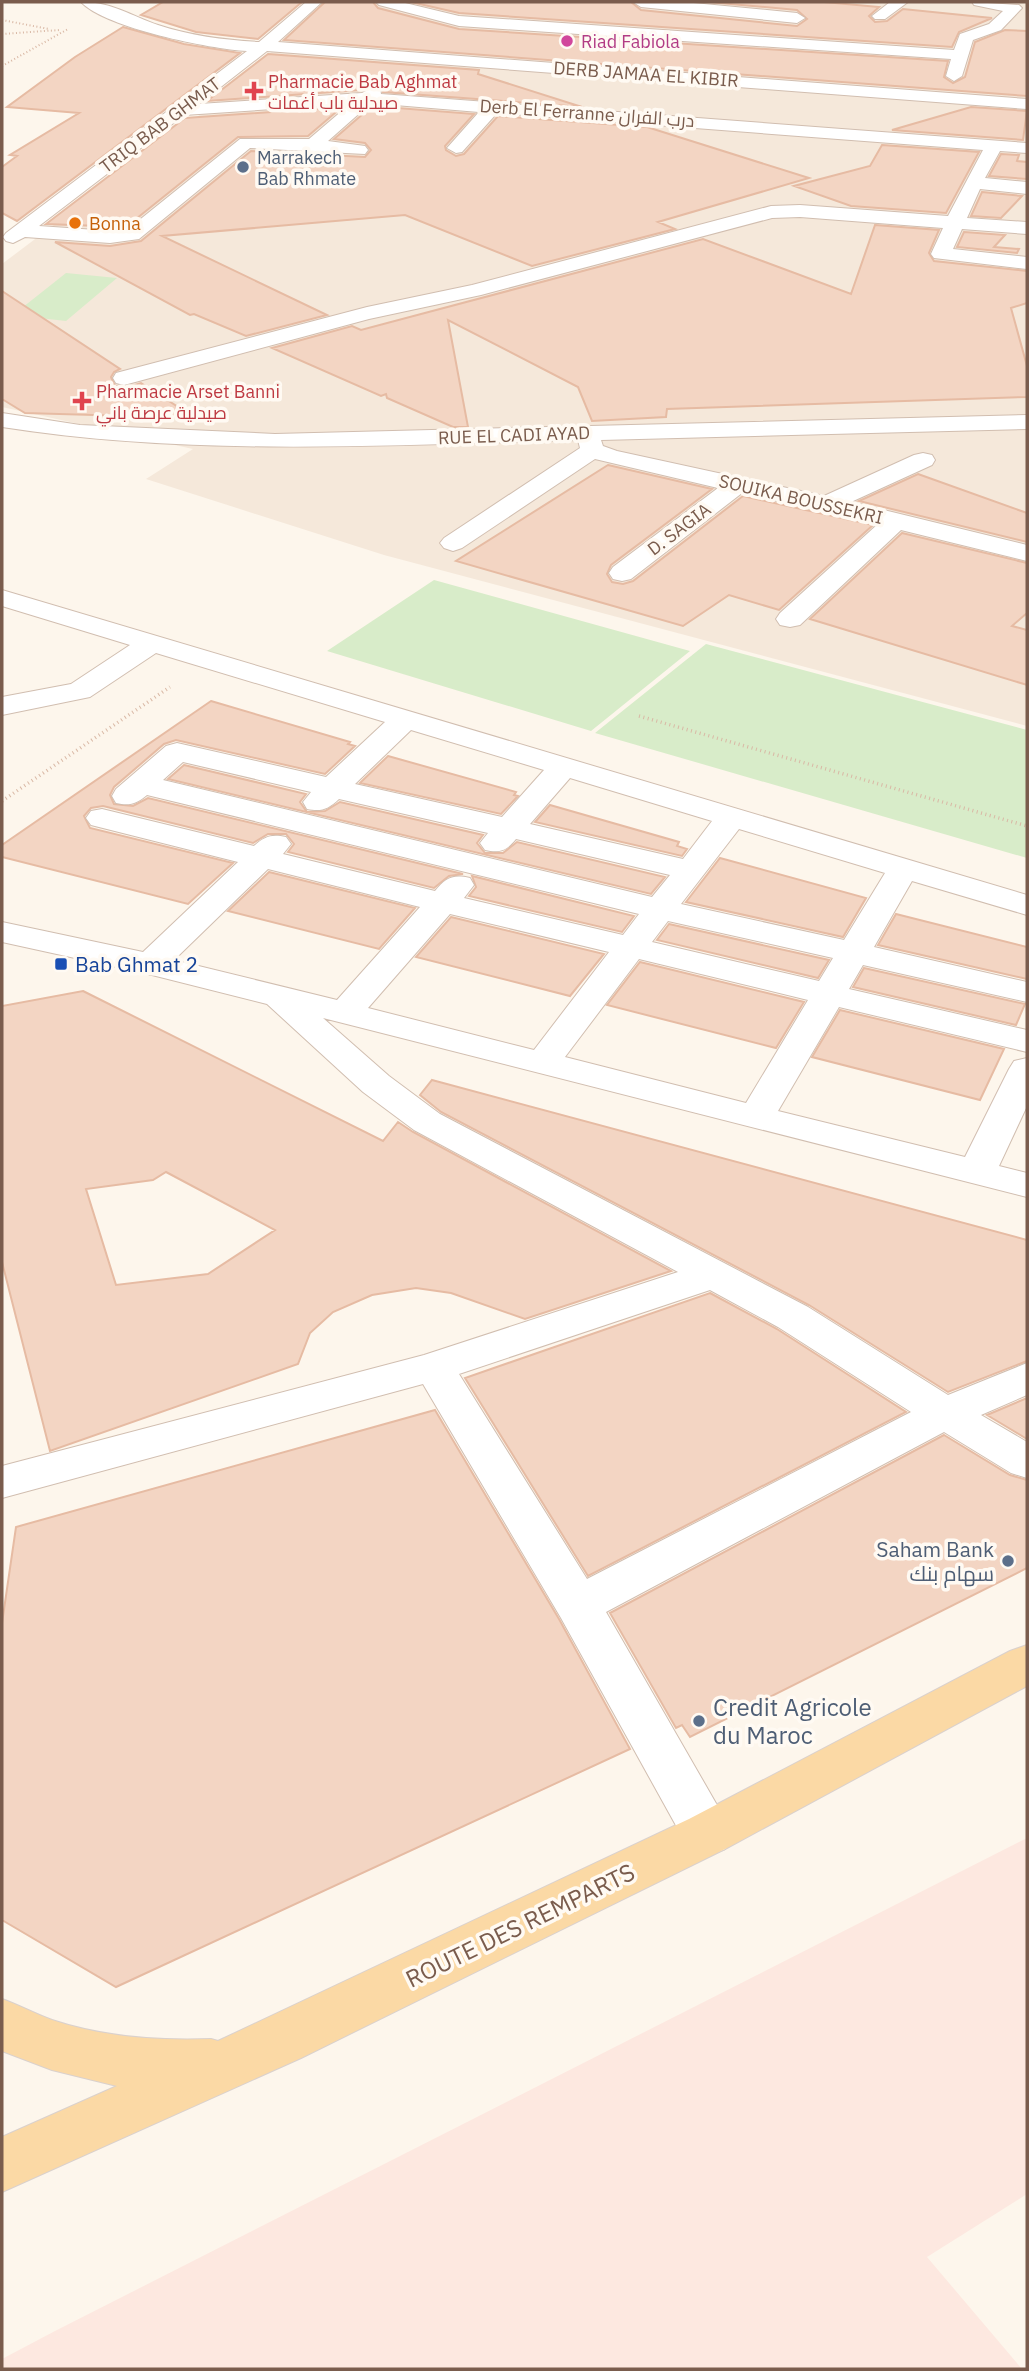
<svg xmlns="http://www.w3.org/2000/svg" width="1029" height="2371" font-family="'IBM Plex Sans',Cairo,sans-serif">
<rect width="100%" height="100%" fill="#fdf6ec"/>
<!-- residential -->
<path fill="#f5e8da" d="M326 2H1027V726L384 555 146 479 193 449 2 407V264L214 104Z"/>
<!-- commercial -->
<path fill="#fde8e0" d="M1027 1838V2194L927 2257 1022 2369H2V2359L55 2331Z"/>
<!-- green -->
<path fill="#d8ecc9" d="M66 273 117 278 66 321 13 315Z
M434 580 690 651 591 731 327 651Z
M706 644 1027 730V858L595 733Z"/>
<!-- building -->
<path fill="#f3d5c3" stroke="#e6bba3" stroke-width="2" fill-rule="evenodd" d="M163 2H302L258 39 196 32 141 15Z
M325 2H373L378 8 459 29 948 61 944 77 953 83 965 77 975 42 1005 30 1027 31V96L284 40Z
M411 2H631L641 10 797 26 807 19 797 10 708 2H824L879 7 869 16 875 22 887 21 903 9 992 18 959 32 952 47 459 13Z
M123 27 184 44 240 53 17 221 2 213V167L17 156 10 155 79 113 7 107 75 57Z
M268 54 479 70 478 74 582 107 383 92 382 86 374 84 361 90 207 101Z
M372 106 474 114 445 146 446 150 456 156 464 154 498 116 647 127 809 178 658 222 675 229 532 266 405 215 162 236 327 315 246 336 194 314 190 315 55 242 110 246 141 241 251 151 365 157 371 150 365 143 334 139Z
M342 107 308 136 238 137 126 227 46 224 185 118Z
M971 107 1027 111 1023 140 892 130Z
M882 145 979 152 946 213 851 206 794 186 870 166Z
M1001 154 1019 155 1017 161 1027 162V179L989 176Z
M982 192 1022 196 1001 218 971 216Z
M875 225 939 230 929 253 934 261 1027 271V303L1011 308 1027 366V397L667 409 666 417 592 421 578 387 448 320 468 427H453L387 398 386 394 381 396 272 348 352 326 361 330 703 239 851 294Z
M964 232 1005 235 994 247 1019 249 1017 253 957 247Z
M2 291 120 369 114 372 111 377 115 386 125 388 141 383 195 418 25 413 2 399Z
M608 465 712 489 611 565 607 574 612 582 623 584 633 581 743 496 873 525 779 610 729 595 683 626 456 561Z
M918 474 1027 513V542L859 501Z
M902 533 1027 563V613L1012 626 1027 630V685L810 619Z
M211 701 350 742 348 744 355 746 325 774 176 740 164 744 114 787 110 795 114 804 133 806 148 798 463 874 449 876 434 888 288 852 294 844 286 834H268L253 843 103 806 91 808 84 816 90 828 233 863 188 904 2 857V845Z
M388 756 516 792 514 795 518 796 501 814 360 783Z
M184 765 306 794 300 802 307 812 325 811 340 802 483 835 477 843 485 853H503L517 842 665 877 651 894 168 779Z
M550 805 679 842 677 846 687 849 682 856 535 822Z
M720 858 866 898 843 937 686 902Z
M269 872 415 908 379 949 228 911Z
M472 876 634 916 622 932 469 896 476 887Z
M896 914 1027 947V979L878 945Z
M451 917 604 954 570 996 416 957Z
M669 924 829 960 818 978 657 940Z
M640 962 804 1002 776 1048 607 1005Z
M864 968 1025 1004 1016 1025 853 987Z
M83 991 383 1141 398 1122 413 1132 671 1271 525 1319 451 1293 416 1288 372 1295 333 1312 310 1333 298 1364 50 1451 2 1262V1006ZM166 1172 275 1230 208 1274 116 1285 86 1189 153 1180Z
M840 1010 1004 1049 980 1100 812 1057Z
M432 1080 1027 1240V1361L948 1392 809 1305 441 1112 420 1095Z
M710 1293 777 1329 906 1412 588 1576 465 1378Z
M1027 1398V1439L987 1415Z
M435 1410 559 1619 630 1749 116 1987 2 1920V1623L16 1527Z
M944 1435 1010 1475 1027 1480V1568L690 1737 682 1725 676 1728 610 1613Z"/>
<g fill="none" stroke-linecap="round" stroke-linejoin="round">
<!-- minor casing -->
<g stroke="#d1beb0" stroke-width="2">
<path id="minor" d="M81 2C109 1 132 16 158 25 191 36 225 40 259 42L306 2H322L278 42 1027 99V109L267 51 199 104 362 93 374 87 380 88 381 94 1027 143V153L1000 151 985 178 1027 182V194L980 189 967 218 1027 222V234L962 229 953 249 1027 257V269L934 258 931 254 943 228 800 217 772 218 481 295 369 319 124 385 116 383 113 378 116 373 367 307 472 285 771 206 800 205 948 216 983 150 497 113 462 152 456 153 447 148 479 112 371 103 328 141 365 146 368 150 365 154 250 148 139 239 110 243 25 237 13 243 6 241 3 237 6 233 247 51C210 49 106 28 81 2ZM350 104 309 139H240L127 230 110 231 39 226 184 115Z
M376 2H401L459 16 954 50 960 34 989 24 1003 11 974 5 972 2 1019 5 1022 8 1001 30 973 40 962 76 954 81 946 76 951 59 459 26 379 5Z
M633 2H683L797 13 805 18 797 23 641 7Z
M890 2H908L885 19H875L872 16Z
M2 413 80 425 275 434 1027 415V429L601 440 603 446 617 451 824 496 914 455 923 453 932 455 935 460 932 465 851 502 1027 545V561L901 530 800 625 790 627 780 625 776 619 780 613 878 524 742 493 631 579 622 581 613 579 609 573 613 567 718 488 595 459 462 548 453 551 444 548 440 543 444 538 580 448 578 440C386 445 192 457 2 427Z
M2 590 1027 895V915L912 881 874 947 1027 982V1002L863 965 849 989 1027 1030V1052L839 1007 778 1111 965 1157 1009 1069 1014 1061 1027 1058V1106L999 1166 1027 1173V1197L323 1018 389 1076 440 1114 808 1307 948 1395 1027 1363V1395L981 1415 1027 1442V1478L1011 1473 944 1432 606 1612 725 1819 733 1834 725 1849 707 1856 689 1849 561 1618 423 1384 2 1498V1466L424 1355 678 1272 414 1130 363 1092 267 1004 148 974 2 942V922L143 952 238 862 91 825 86 818 91 811 102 809 254 846C265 836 272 834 286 837L291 844 283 854 435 891C446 878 452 874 470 878L474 885 464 898 623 935 639 914 147 795C136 804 130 806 116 803L112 796 116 789 166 746 177 743 326 777 385 722 156 653 90 697 2 715V697L71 684 130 645 2 606ZM411 730 544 770 502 817 355 784ZM183 762 311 792 303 802 307 809C322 812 328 809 339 799L488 833 480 843 485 850C500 853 506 851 516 839L670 875 652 897 163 780ZM570 778 712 821 683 859 530 824ZM739 829 885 873 844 940 681 904ZM268 869 420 907 337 1000 174 960ZM450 914 609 952 534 1050 368 1008ZM668 921 833 958 819 981 652 942ZM639 959 808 1000 746 1103 565 1057ZM710 1290 778 1327 911 1412 587 1579 459 1374Z"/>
</g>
<!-- major casing -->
<g stroke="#dad1cd" stroke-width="2">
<path id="major" d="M1027 1645V1686L725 1849 301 2058 2 2192V2137L117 2086 52 2070 2 2051V1999C19 2005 35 2014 52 2020 103 2037 157 2041 211 2039L218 2041 689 1819 1010 1651Z"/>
</g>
<!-- path-far1 -->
<path stroke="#d9b8a5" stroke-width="2" stroke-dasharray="1 2.5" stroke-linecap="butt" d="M2 20 49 29
M2 34 60 30
M2 66 68 29"/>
<!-- path -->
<path stroke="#d9b8a5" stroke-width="3.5" stroke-dasharray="1 3.5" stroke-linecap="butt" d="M639 716 1027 826
M2 801 170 687"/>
<!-- minor -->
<use href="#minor" fill="#fff" fill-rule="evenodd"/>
<!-- major -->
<use href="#major" fill="#fbd9a5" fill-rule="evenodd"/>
</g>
<!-- markers -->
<circle fill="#d1479c" stroke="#fffaf3" stroke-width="2.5" cx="567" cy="41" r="7"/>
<g fill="#e0444e" stroke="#fffaf3" stroke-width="2.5">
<path d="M250.5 80.5h7v7h7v7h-7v7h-7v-7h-7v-7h7z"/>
<path d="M78.5 390.5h7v7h7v7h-7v7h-7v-7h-7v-7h7z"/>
</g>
<g fill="#5c6f8a" stroke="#fffaf3" stroke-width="2.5">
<circle cx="243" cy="167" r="7"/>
<circle cx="1008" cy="1561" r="7"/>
<circle cx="699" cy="1721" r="7"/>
</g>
<circle fill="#e8710a" stroke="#fffaf3" stroke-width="2.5" cx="75" cy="223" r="7"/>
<rect fill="#1a4fb4" stroke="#fffaf3" stroke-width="2.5" x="54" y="957" width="14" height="14" rx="3.5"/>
<g text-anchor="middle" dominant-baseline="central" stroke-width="7" stroke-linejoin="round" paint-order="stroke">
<!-- far-hotel labels -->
<g font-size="18" fill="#b23c85" stroke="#fffaf3" text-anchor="start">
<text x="581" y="41">Riad Fabiola</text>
</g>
<!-- far-street labels -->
<g font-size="18" fill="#7a5c4d" stroke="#fffaf3">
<text transform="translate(646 74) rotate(4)">DERB JAMAA EL KIBIR</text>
<text transform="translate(587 113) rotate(4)">Derb El Ferranne درب الفران</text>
<text transform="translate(160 125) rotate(-37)">TRIQ BAB GHMAT</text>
<text transform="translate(514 435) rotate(-2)">RUE EL CADI AYAD</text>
<text transform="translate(801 499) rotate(13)">SOUIKA BOUSSEKRI</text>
<text transform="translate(679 529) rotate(-37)">D. SAGIA</text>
</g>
<!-- far-health labels -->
<g font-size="18" fill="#be3a42" stroke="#fffaf3" text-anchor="start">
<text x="268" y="81">Pharmacie Bab Aghmat<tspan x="268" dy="21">صيدلية باب أغمات</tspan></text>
<text x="96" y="391">Pharmacie Arset Banni<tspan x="96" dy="21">صيدلية عرصة باني</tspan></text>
</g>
<!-- far-service labels -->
<g font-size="18" fill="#4e5e75" stroke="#fffaf3" text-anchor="start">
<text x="257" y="157">Marrakech<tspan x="257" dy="21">Bab Rhmate</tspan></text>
</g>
<!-- far-food labels -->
<g font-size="18" fill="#c56008" stroke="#fffaf3" text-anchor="start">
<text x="89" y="223">Bonna</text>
</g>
<!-- transit labels -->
<g font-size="21" fill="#164399" stroke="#fffaf3" text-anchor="start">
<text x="75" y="964">Bab Ghmat 2</text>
</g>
<!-- service labels -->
<g font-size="21" fill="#4e5e75" stroke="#fffaf3" text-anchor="end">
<text x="994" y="1549">Saham Bank<tspan x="994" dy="24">سهام بنك</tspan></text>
</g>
<!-- near-service labels -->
<g font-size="24" fill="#4e5e75" stroke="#fffaf3" text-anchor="start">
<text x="713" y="1707">Credit Agricole<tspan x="713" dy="28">du Maroc</tspan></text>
</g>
<!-- near-street labels -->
<g font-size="24" fill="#7a5c4d" stroke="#fffaf3">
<text transform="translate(520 1925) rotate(-26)">ROUTE DES REMPARTS</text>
</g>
</g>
<!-- border -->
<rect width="1029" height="2371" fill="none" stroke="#7a5c4d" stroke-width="7"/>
</svg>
